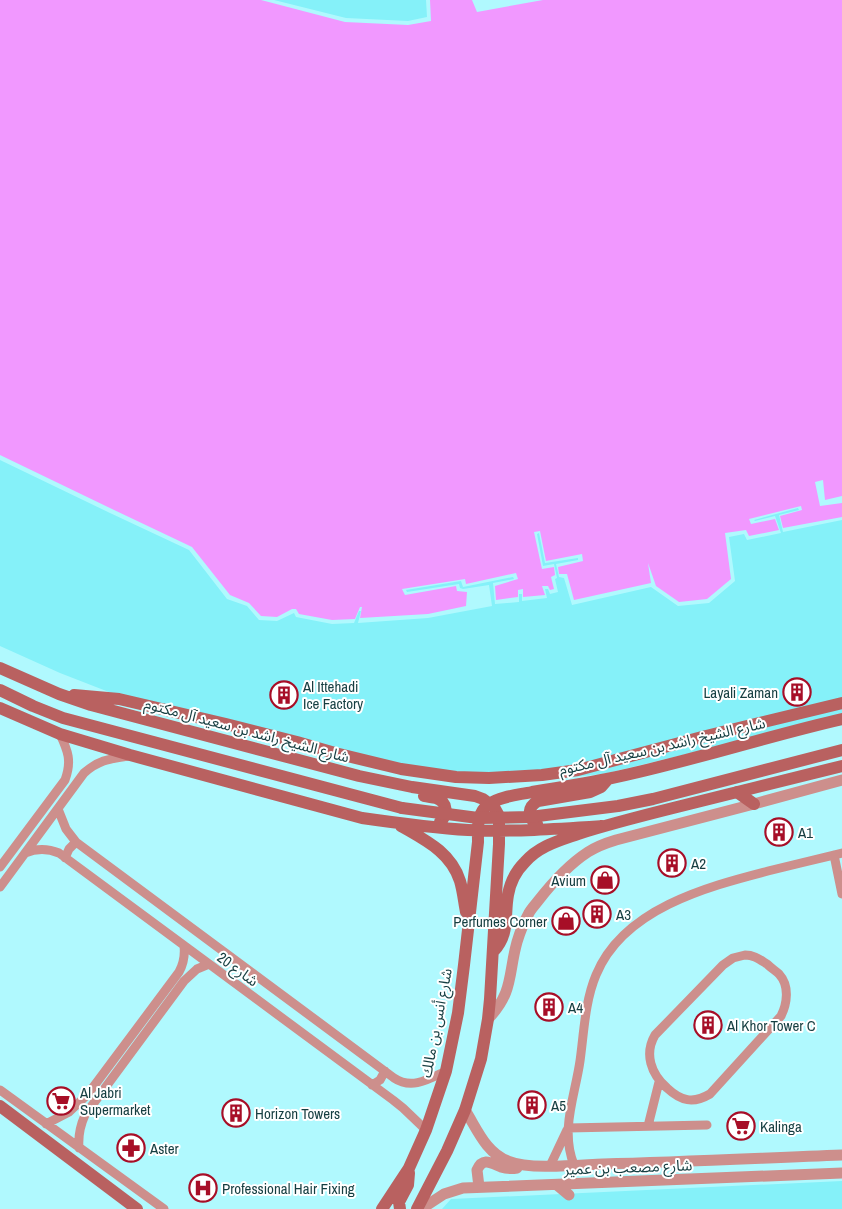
<svg xmlns="http://www.w3.org/2000/svg" width="842" height="1209" font-family="'Archivo Narrow','Noto Sans Arabic',sans-serif">
<rect width="100%" height="100%" fill="#b0f9fe"/>
<!-- built -->
<path fill="#85f1f9" d="M274 0H426L427 17 408 21 346 18Z
M0 460 110 513 189 550 227 599 247 606 259 620 277 621 294 613 296 617 332 624 354 623 359 611H361L358 623 428 618 492 606 489 585 463 589 460 588 459 584 407 592 406 590 461 581 463 587 513 577 514 579 493 583 495 604 519 602V594H522V601L547 598 545 589H548L550 594 558 592 555 579 557 578 554 564 543 566 537 534 539 533 545 563 578 558V560L556 564 559 577 564 578 572 605 651 587 678 606 709 603 735 581 729 537 744 534 747 540 781 533 775 516 755 521 754 520 798 508 799 510 779 515 783 532 842 520V717L603 774 541 780 450 776 114 694 60 673 0 646Z
M842 1181V1209H442L451 1199Z"/>
<!-- water -->
<path fill="#f198ff" d="M0 0H261L345 22 408 25 431 21 430 0H472L477 12 543 0H842V496L825 500 823 480 815 482 820 506 842 503V517L783 528 780 516 802 510 801 506 749 519 751 524 775 519 779 530 749 536 746 530 725 533 731 579 707 599 679 602 656 586 648 563 651 583 574 600 567 574H559L558 567 583 561 582 554 546 561 540 531 534 532 542 569 554 567 555 575 551 577 554 589 550 590 548 586H542L545 595 523 597V589L518 590V597L496 600 495 586 518 579 516 573 466 584 465 579 402 589 405 595 456 586 457 591 467 592 466 606 428 614 360 618 362 607H360L355 619 332 620 299 614 296 609H292L277 617 261 616 249 603 230 595 192 547 112 509 0 455Z"/>
<g fill="none" stroke-linecap="round" stroke-linejoin="round">
<!-- minor -->
<path stroke="#cd8f8c" stroke-width="9" d="M58 809 66 829 76 842 394 1078C412 1090 429 1079 446 1071
M25 853C37 848 47 848 59 853L393 1100 403 1108 426 1130
M834 855 842 894
M65 858 69 849 76 842
M0 867 65 780C72 761 68 751 60 734
M0 887 84 773C99 760 109 759 128 756
M745 955C754 955 759 959 767 964 771 968 776 971 779 974 790 986 787 1004 781 1016L710 1094C693 1104 681 1101 667 1088 651 1074 644 1054 655 1035L723 965 733 958Z
M372 1085 380 1080 385 1071
M0 1090 164 1209
M46 1124 69 1112 88 1094 179 972C184 963 185 955 184 946
M648 1126 659 1082
M568 1128 707 1125
M79 1148C78 1136 80 1126 85 1115L184 981 197 969 209 964
M574 1165C560 1130 575 1096 580 1061 584 1032 585 1001 596 975 623 909 706 887 768 871 793 865 817 859 842 853
M550 1166 567 1130"/>
<!-- tertiary -->
<path stroke="#cd8f8c" stroke-width="11" d="M488 1019C514 992 508 974 517 942 520 932 524 922 529 913 531 909 535 905 538 901 552 883 568 865 588 852 596 847 606 843 616 840L754 804 842 780
M465 1110C477 1129 486 1153 508 1161 530 1170 578 1165 603 1164 683 1162 762 1158 842 1155
M557 1185 569 1195
M479 1187 477 1170C483 1157 491 1163 501 1167 507 1169 512 1169 517 1168
M421 1209 444 1194 463 1188 842 1173"/>
<!-- secondary -->
<path stroke="#b96160" stroke-width="12" d="M0 668 59 694 91 705 359 776 412 787 475 796 483 799 494 807 499 816V844L490 999 488 1019 481 1059 465 1110 447 1151 417 1209
M0 690 33 706 63 718 402 808
M74 695 119 699 226 724 297 742 335 753 401 769 456 777 489 778 542 775 578 770 702 737 842 703
M0 708 60 734 130 755 362 818C397 823 433 828 468 830 513 832 557 829 602 826
M737 792 754 804
M424 796C428 797 432 797 436 798 448 802 448 815 440 822
M537 824C527 818 527 807 538 801L590 792 601 787 608 779
M401 826C425 840 451 852 460 881 463 891 464 902 466 912
M493 952C510 934 504 917 508 895 510 883 516 871 525 862 539 846 558 841 578 834 609 824 641 816 673 808 729 794 786 780 842 766
M0 1106 137 1209
M382 1209 409 1168 426 1130 446 1071 458 1013 464 965 478 842C478 829 476 813 489 804 501 796 518 795 532 792 557 788 582 784 607 779 686 763 763 737 842 719
M400 1209 399 1202 408 1185 409 1173"/>
<!-- secondary-bridge -->
<path stroke="#b96160" stroke-width="12" d="M402 808 478 818 530 817 618 806 653 799 842 750"/>
</g>
<!-- icons -->
<defs>
<g id="building-ring" transform="scale(1.4375)"><circle r="9.5" fill="#fff" stroke="#a70e27" stroke-width="1.5"/><path d="M-4-6H4V6H1V3H-1V6H-4ZM-2.5-4.3h1.7v1.8h-1.7ZM.8-4.3h1.7v1.8H.8ZM-2.5-1h1.7V.8h-1.7ZM.8-1h1.7V.8H.8Z" fill="#a70e27"/></g>
<g id="shop-ring" transform="scale(1.4375)"><circle r="9.5" fill="#fff" stroke="#a70e27" stroke-width="1.5"/><path d="M-5-2.5h2.3a2.7 3.5 0 0 1 5.4 0H5L5.5 6h-11ZM-1.5-2.5h3a1.5 2.3 0 0 0-3 0Z" fill="#a70e27"/></g>
<g id="supermarket-ring" transform="scale(1.4375)"><circle r="9.5" fill="#fff" stroke="#a70e27" stroke-width="1.5"/><path d="M-6-5.5h2.5l.6 2H6L4.5 2H-2.5L-4.4-4H-6ZM-1.5 3.2a1.3 1.3 0 1 0 .1 0ZM3 3.2a1.3 1.3 0 1 0 .1 0Z" fill="#a70e27"/></g>
<g id="pharmacy-ring" transform="scale(1.4375)"><circle r="9.5" fill="#fff" stroke="#a70e27" stroke-width="1.5"/><path d="M-2-6h4v4h4v4h-4v4h-4v-4h-4v-4h4Z" fill="#a70e27"/></g>
<g id="hospital-ring" transform="scale(1.4375)"><circle r="9.5" fill="#fff" stroke="#a70e27" stroke-width="1.5"/><path d="M-5-5h3v3.5h4V-5h3V5h-3V1.5h-4V5h-3Z" fill="#a70e27"/></g>
</defs>
<g fill-rule="evenodd">
<use href="#building-ring" x="797" y="692"/>
<use href="#building-ring" x="284" y="695"/>
<use href="#building-ring" x="779" y="832"/>
<use href="#building-ring" x="672" y="863"/>
<use href="#shop-ring" x="605" y="880"/>
<use href="#building-ring" x="597" y="914"/>
<use href="#shop-ring" x="566" y="921"/>
<use href="#building-ring" x="549" y="1007"/>
<use href="#building-ring" x="708" y="1025"/>
<use href="#supermarket-ring" x="61" y="1101"/>
<use href="#building-ring" x="532" y="1105"/>
<use href="#building-ring" x="236" y="1113"/>
<use href="#supermarket-ring" x="741" y="1126"/>
<use href="#pharmacy-ring" x="131" y="1148"/>
<use href="#hospital-ring" x="203" y="1188"/>
</g>
<g text-anchor="middle" dominant-baseline="central" stroke-width="4" stroke-linejoin="round" paint-order="stroke">
<!-- poi labels -->
<g font-size="15" fill="#153e41" stroke="#fff" text-anchor="start">
<text x="303" y="686">Al Ittehadi<tspan x="303" dy="17">Ice Factory</tspan></text>
<text x="778" y="692" text-anchor="end">Layali Zaman</text>
<text x="798" y="832">A1</text>
<text x="691" y="863">A2</text>
<text x="586" y="880" text-anchor="end">Avium</text>
<text x="616" y="914">A3</text>
<text x="547" y="921" text-anchor="end">Perfumes Corner</text>
<text x="568" y="1007">A4</text>
<text x="727" y="1025">Al Khor Tower C</text>
<text x="80" y="1092">Al Jabri<tspan x="80" dy="17">Supermarket</tspan></text>
<text x="551" y="1105">A5</text>
<text x="255" y="1113">Horizon Towers</text>
<text x="760" y="1126">Kalinga</text>
<text x="150" y="1148">Aster</text>
<text x="222" y="1188">Professional Hair Fixing</text>
</g>
<!-- street labels -->
<g font-size="15" fill="#153e41" stroke="#fff">
<text transform="translate(247 730) rotate(15)">شارع الشيخ راشد بن سعيد آل مكتوم</text>
<text transform="translate(662 746) rotate(-13)">شارع الشيخ راشد بن سعيد آل مكتوم</text>
<text transform="translate(238 969) rotate(36)">شارع 20</text>
<text transform="translate(436 1023) rotate(-79)">شارع أنس بن مالك</text>
<text transform="translate(628 1167) rotate(-2)">شارع مصعب بن عمير</text>
</g>
</g>
</svg>
